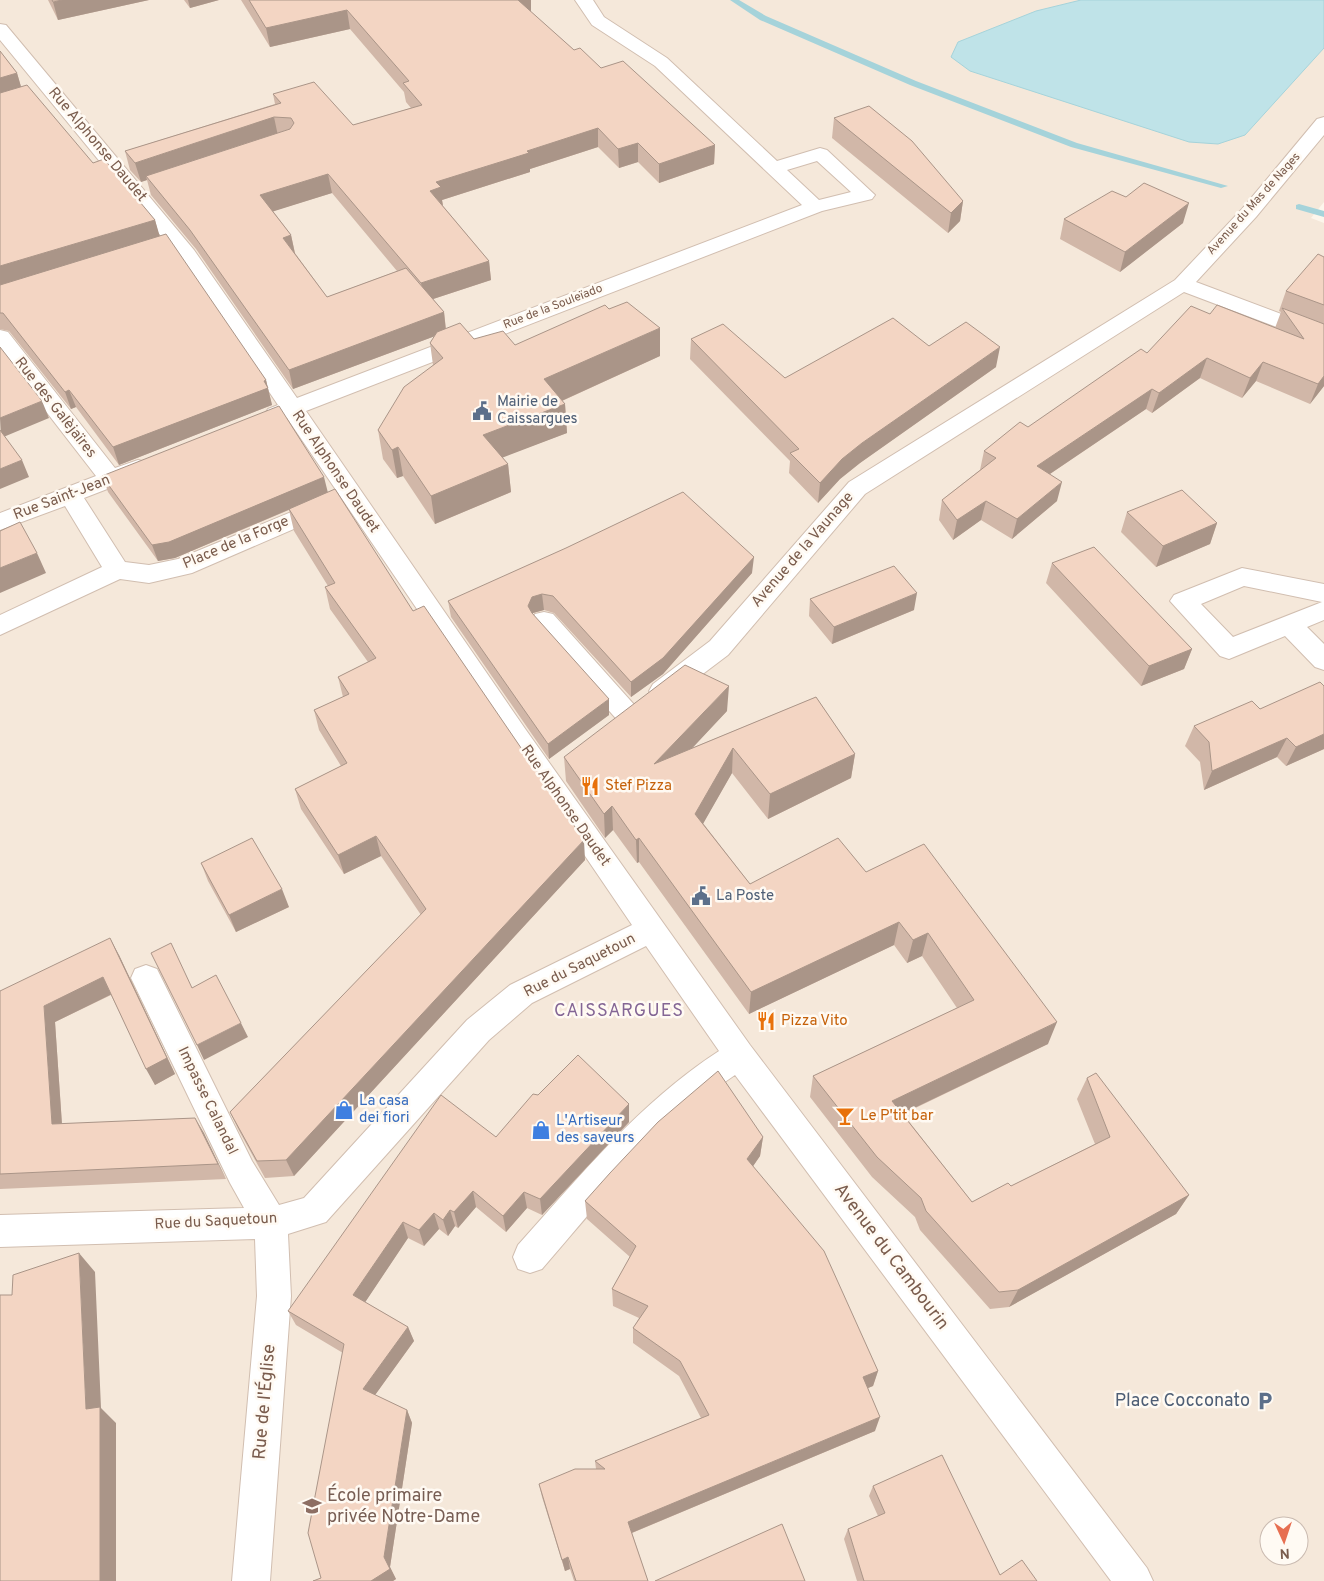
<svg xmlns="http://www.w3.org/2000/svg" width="1324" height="1581" font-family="Overpass,sans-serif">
<rect width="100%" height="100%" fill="#fdf6ec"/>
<!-- residential -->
<path fill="#f5e8da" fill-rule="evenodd" d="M0 0H1324V202L1311 218 1324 223V1581H0ZM1269 1526H1299V1556H1269Z"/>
<!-- water -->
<path fill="#bfe3e8" stroke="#a5d3da" d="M1081 0H1324V48L1245 135 1218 144 1189 142 970 71 951 57 958 42 1036 11Z"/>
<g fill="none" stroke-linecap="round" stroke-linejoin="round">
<!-- stream -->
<path fill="#a5d3da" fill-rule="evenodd" d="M730 0H739L766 16 916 81 1077 143 1228 186 1221 188 1071 147 910 85 760 20Z
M1299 204 1324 211V217L1296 209V205Z"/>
<!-- minor casing -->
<g stroke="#d1beb0" stroke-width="2">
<path id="minor" d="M575 0H593L604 17 667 58 777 161 820 148 827 150 875 195 872 199 822 211 306 411 526 730 750 1045 1147 1568 1153 1581H1111L735 1075C659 1125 602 1200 542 1269L530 1273 518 1269 513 1257 518 1245C580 1176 640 1102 719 1051L646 946 532 1003 489 1040 326 1222 288 1234 291 1296 270 1581H232L257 1296 255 1239 0 1247V1215L244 1208 230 1183 131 978 135 969 146 965 157 969 252 1161 279 1205 304 1198 467 1020 510 985 632 925 287 418 276 421 268 419 265 414 268 409 278 405 179 258 0 40V24L6 25 194 250 297 398 802 205 655 66 592 25ZM817 161 851 192 819 200 787 170Z
M1324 117V135L1256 217 1196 282 1324 330V345L1184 292 865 494 728 655 671 698 662 701 653 698 649 691 653 684 710 641 849 482 1175 280 1242 209 1317 119Z
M0 330 8 332 115 468 138 460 146 462 150 468 146 474 84 498 125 562 149 565 178 559 325 498 333 500 337 506 333 512 192 573 149 583 120 579 0 635V615L102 567 65 506 0 530V513L96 476 0 352Z
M1242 568 1324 584V620L1307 627 1324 644V670L1315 667 1285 636 1229 659 1220 656 1170 601 1174 595ZM1244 586 1322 602 1233 637 1201 604Z
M544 612 553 614 638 709 642 716 638 723 629 726 620 723 535 628 531 621 535 614Z"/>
</g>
<!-- minor -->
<use href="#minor" fill="#fff" fill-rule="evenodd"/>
</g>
<!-- wall -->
<path fill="#d1b7a8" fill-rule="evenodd" d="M48 0H149L58 20Z
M184 0H219L190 8Z
M241 0H531V12L574 50 715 145 714 164 659 183 638 162 619 168 598 147 530 169V172L442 200 443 206 489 261 491 280 433 299 444 312 446 329 474 339 515 345 660 356 562 401 565 404 567 433 502 457 508 464 511 492 435 524 403 476 397 478 383 459 378 430 433 365 430 343 435 336 293 389 196 249 151 195 147 180 141 182 130 170 125 151 275 104 273 94 353 125 411 108 406 102 404 92 350 29 270 47ZM332 193 397 271 327 297 295 253 291 235 273 211Z
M0 51 17 73 21 87 93 163 155 220 159 236 266 380 272 405 119 465 76 407 71 409 9 331 0 329Z
M834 118 963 201 960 221 948 233 832 138Z
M1126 197 1183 223 1120 272 1060 239 1064 219Z
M1324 257V386L1310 404 1256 381 1242 398 1200 378 1152 413 1146 409 1050 474 1057 501 1012 539 981 520 953 540 939 520 942 500 980 470 984 451 1028 427 1210 314 1275 328 1281 312 1279 311 1286 291Z
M691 339 785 378 929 346 996 367 860 463 840 479 818 503 789 473 790 461 690 359Z
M102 476 328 493 413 611 585 860 294 1176 265 1178 238 1129 230 1112 421 915 381 856 344 874 301 809 295 789 341 766 319 730 314 710 343 697 338 677 368 662 330 609 325 587 328 586 294 531 289 510 175 558 158 561 108 492Z
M1127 512 1217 523 1210 544 1156 567 1121 532Z
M1052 563 1192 649 1184 669 1141 686 1046 583Z
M752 573 663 674 631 697 554 613 544 610 533 613V614L609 715 549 759 451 617 448 601Z
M810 599 914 610 832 644 809 616Z
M1324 686V749L1286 766 1277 757 1204 790 1200 762 1185 746 1194 726 1260 709Z
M816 697 855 754 851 778 768 819 732 773 703 823 750 884 866 872 1048 1044 903 1114 972 1202 1011 1186 1095 1144 1077 1099 1087 1078 1189 1195 1176 1214 1009 1307 990 1309 920 1230 915 1217 872 1177 810 1097 813 1076 957 1008 922 956 907 963 894 945 749 1014 639 862 637 863 613 830 605 838 566 781 564 757 727 711 692 748Z
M201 863 289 907 236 932 208 881Z
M119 955 175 1074 155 1085 111 995 55 1022 62 1124 195 1118 226 1179 0 1189V991Z
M538 1095 629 1122 542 1215 527 1208 506 1232 476 1207 458 1228 455 1226 448 1236 439 1229 424 1246 408 1238 365 1302 408 1327 414 1341 375 1395 407 1410 412 1423 390 1567 396 1579 393 1581H313L321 1578 343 1353 296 1325 288 1311 496 1137Z
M763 1137 760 1156 753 1166 878 1371 873 1386 868 1388 875 1431 632 1533 648 1581H574L570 1569 565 1571 542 1497 539 1484 596 1469 595 1461 701 1418 679 1376 633 1343V1328L639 1318 613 1306 612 1289 630 1257 587 1219 585 1201Z
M873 1486 1000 1575 1037 1581H857L844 1539 848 1529 878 1516 869 1496Z"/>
<!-- shaded-wall -->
<path fill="#aa9588" d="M62 0H149L58 20 53 2Z
M188 0H219L190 8Z
M517 0H531V14Z
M347 10 350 29 270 47 266 28Z
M17 73 22 90 0 96V78Z
M274 117 278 136 146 176 147 180 141 182 135 163Z
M598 128V147L530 169V172L442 200 443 206 430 191 436 182 527 151Z
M638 143V162L619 168 618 149Z
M715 145 714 164 659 183V164Z
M328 174 332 193 265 214 260 195Z
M963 201 960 221 948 233 951 213Z
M1189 203 1183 223 1120 272 1125 252Z
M155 220 160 237 0 287V266Z
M291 235 295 254 283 238Z
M489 261 491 280 424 302 421 283Z
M444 312 446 332 293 389 289 370Z
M660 328V356L546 408 544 379Z
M1000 347 996 367 860 463 840 479 818 503 820 483 842 459 862 443Z
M1207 358 1200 378 1152 413 1159 393Z
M1263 362 1256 381 1242 398 1250 378Z
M1324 376V386L1310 404 1318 384Z
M266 380 272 405 119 465 113 447Z
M1152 389 1146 409 1032 486 1037 466Z
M69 390 76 407 71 409 65 392Z
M42 401 49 418 1 438 0 418Z
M565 404 567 433 486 464 483 435Z
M398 447 403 476 397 478 392 450Z
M22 460 29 477 0 489V469Z
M508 464 511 492 435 524 431 496Z
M324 477 328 493 175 558 158 561 152 545Z
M1062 482 1057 501 1012 539 1017 519Z
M986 501 981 520 953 540 957 520Z
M1217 523 1210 544 1156 567 1163 546Z
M37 553 46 573 0 593V568Z
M754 557 752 573 663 674 631 697V682Z
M917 593 914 610 832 644 834 627Z
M542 594 544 610 533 613 529 622 528 606 532 597Z
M1192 649 1184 669 1141 686 1149 666Z
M729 686 727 711 654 789V764Z
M609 699V715L549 759 548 744Z
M1324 734V749L1286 766 1296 747Z
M1287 738 1277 757 1204 790 1212 771Z
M733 748 732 773 695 838V814Z
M855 754 851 778 768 819 770 794Z
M612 806 613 830 605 838 604 814Z
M376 836 381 856 344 874 338 855Z
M639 838V862L637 863 636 840Z
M584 840 585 860 294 1176 286 1160Z
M282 889 289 907 236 932 229 915Z
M899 922 894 945 749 1014 751 992Z
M928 933 922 956 907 963 913 940Z
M110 938 119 955 175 1074 155 1085 146 1069Z
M103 977 112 994 55 1022 63 1140 52 1124 44 1006Z
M1057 1022 1048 1044 887 1121 892 1101Z
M241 1023 248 1037 204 1060 197 1045Z
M629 1104V1122L542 1215 540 1199Z
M195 1118 204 1133 226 1179 218 1164Z
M763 1137 760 1156 745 1178 747 1159Z
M473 1191 476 1207 458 1228 454 1212Z
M524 1192 527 1208 506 1232 503 1216Z
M1189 1195 1176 1214 1009 1307 1018 1290Z
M450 1210 455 1226 448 1236 443 1220Z
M434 1213 439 1229 424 1246 419 1230Z
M403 1222 408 1238 360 1310 353 1295Z
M79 1253 95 1272 101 1408 116 1423V1581H100L86 1409Z
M408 1327 414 1341 370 1402 363 1389Z
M878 1371 873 1386 858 1392 863 1377Z
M407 1410 412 1423 390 1567 396 1579 393 1581H371L384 1557Z
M880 1417 875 1431 629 1534 628 1522Z
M568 1557 570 1569 565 1571 562 1560Z"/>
<!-- building -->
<path fill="#f3d5c3" stroke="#aa9588" d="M52 0H62L53 2Z
M249 0H518L574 50 580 48 601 68 623 61 715 145 659 164 638 143 618 149 598 128 527 151 529 153 436 182 441 187 430 191 489 261 421 283 328 174 260 195 291 235 283 238 327 297 406 268 444 312 289 370 190 230 146 176 290 129 294 123 291 118 274 117 135 163 125 151 281 103 273 94 314 82 353 125 422 105 403 83 409 81 347 10 266 28Z
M0 51 17 73 0 78Z
M27 85 93 163 104 159 155 220 0 266V93Z
M869 106 912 141 963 201 951 213 834 118Z
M1144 183 1189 203 1125 252 1064 219 1112 191 1126 197Z
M166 234 266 380 264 381 268 388 113 447 69 390 65 392 3 313H0V285Z
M1318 254 1324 257V305L1286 291Z
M627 302 660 328 544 379 565 404 483 435 508 464 431 496 398 447 392 450 378 430 404 387 443 358 430 343 437 332 460 323 474 339 503 331 515 345 605 305 609 309Z
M1217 305 1304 339 1282 308 1324 324V376L1318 384 1263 362 1250 378 1207 358 1159 393 1152 389 1037 466 1062 482 1017 519 986 501 957 520 942 500 996 458 984 451 1020 422 1028 427 1141 349 1147 353 1191 306 1210 314Z
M893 318 929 346 966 322 1000 347 862 443 842 459 820 483 790 453 799 449 691 339 723 324 785 378Z
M0 347 42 401 0 418Z
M279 406 324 477 169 542 152 545 102 476Z
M0 430 22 460 0 469Z
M335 489 413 611 424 606 584 840 286 1160 257 1161 230 1112 426 909 376 836 338 855 295 789 347 763 314 710 349 694 338 677 376 658 325 587 335 583 289 509Z
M1182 490 1217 523 1163 546 1127 512Z
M683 492 754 557 663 658 631 682 553 596 542 594 532 597 528 606 532 613 609 699 548 744 448 601 566 548Z
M20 522 37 553 0 568V531Z
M1094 547 1192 649 1149 666 1052 563Z
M894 566 917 593 834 627 810 599Z
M685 665 729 686 654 764 816 697 855 754 770 794 733 748 695 814 750 884 838 838 866 872 924 844 1057 1022 892 1101 972 1202 1008 1183 1011 1186 1110 1137 1087 1078 1096 1073 1189 1195 1018 1290 999 1292 926 1211 921 1198 877 1157 813 1076 974 1000 928 933 913 940 899 922 751 992 639 838 636 840 612 806 604 814 564 757Z
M1320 682 1324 686V734L1296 747 1287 738 1212 771 1209 742 1194 726 1252 701 1260 709Z
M252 838 282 889 229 915 201 863Z
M110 938 167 1058 146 1069 103 977 44 1006 52 1124 195 1118 218 1164 0 1174V991Z
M171 943 192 988 216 975 241 1023 197 1045 151 953Z
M578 1055 629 1104 540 1199 524 1192 503 1216 473 1191 454 1212 450 1210 443 1220 434 1213 419 1230 403 1222 353 1295 408 1327 363 1389 407 1410 384 1557 390 1569 371 1581H313L321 1578 308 1533 344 1344 288 1311 441 1095 496 1137 533 1094 538 1095Z
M718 1071 763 1137 747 1159 824 1251 878 1371 863 1377 880 1417 628 1522 648 1581H576L568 1557 562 1560 539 1484 575 1469H605L595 1461 709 1415 680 1361 633 1328 648 1306 612 1289 636 1246 585 1201 610 1173 658 1122Z
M79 1253 86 1409 100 1407V1581H0V1295H12L13 1275Z
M942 1455 1000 1575 1022 1560 1037 1581H864L848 1529 885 1513 873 1486Z
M782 1524 805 1581H655Z"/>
<!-- icons -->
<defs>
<g id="civic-bare" transform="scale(1.5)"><path d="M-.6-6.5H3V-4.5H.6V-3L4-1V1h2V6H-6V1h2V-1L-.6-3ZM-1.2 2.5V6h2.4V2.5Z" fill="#5c6f8a" stroke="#fffaf3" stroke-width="2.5" paint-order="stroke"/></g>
<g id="restaurant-bare" transform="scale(1.5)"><path d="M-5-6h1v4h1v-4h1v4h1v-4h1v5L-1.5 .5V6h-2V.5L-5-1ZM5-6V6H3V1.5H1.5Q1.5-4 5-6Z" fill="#e8710a" stroke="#fffaf3" stroke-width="2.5" paint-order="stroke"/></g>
<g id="shop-bare" transform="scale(1.5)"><path d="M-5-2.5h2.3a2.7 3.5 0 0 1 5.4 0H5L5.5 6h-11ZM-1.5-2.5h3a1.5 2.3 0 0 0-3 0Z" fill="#3f7fe0" stroke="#fffaf3" stroke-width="2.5" paint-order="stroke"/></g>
<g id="bar-bare" transform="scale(1.5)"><path d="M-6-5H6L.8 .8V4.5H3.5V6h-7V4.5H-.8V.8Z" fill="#e8710a" stroke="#fffaf3" stroke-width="2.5" paint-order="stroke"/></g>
<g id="parking-bare" transform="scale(1.5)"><path d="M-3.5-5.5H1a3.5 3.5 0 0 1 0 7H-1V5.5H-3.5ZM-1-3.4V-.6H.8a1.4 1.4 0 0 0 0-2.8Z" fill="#5c6f8a" stroke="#fffaf3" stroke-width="2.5" paint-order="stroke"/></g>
<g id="school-bare" transform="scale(1.5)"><path d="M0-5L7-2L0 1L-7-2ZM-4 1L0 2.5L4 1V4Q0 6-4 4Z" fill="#8d6e63" stroke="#fffaf3" stroke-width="2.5" paint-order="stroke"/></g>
</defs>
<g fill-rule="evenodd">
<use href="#civic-bare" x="482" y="411"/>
<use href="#restaurant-bare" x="590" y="786"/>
<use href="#civic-bare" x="701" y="896"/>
<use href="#restaurant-bare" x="766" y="1021"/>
<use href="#shop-bare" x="344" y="1110"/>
<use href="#bar-bare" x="845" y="1116"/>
<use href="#shop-bare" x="541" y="1130"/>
<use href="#parking-bare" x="1265" y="1401"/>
<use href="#school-bare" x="312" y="1506"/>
</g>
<g text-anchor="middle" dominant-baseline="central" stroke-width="5" stroke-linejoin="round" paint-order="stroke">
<!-- far-street labels -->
<g font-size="12" fill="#7a5c4d" stroke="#fffaf3">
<text transform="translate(1254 204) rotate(-48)">Avenue du Mas de Nages</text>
<text transform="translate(553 307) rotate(-21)">Rue de la Souleïado</text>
</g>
<!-- street labels -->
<g font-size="15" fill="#7a5c4d" stroke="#fffaf3">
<text transform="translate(97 145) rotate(50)">Rue Alphonse Daudet</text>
<text transform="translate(55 408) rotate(52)">Rue des Galèjaïres</text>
<text transform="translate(335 472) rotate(56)">Rue Alphonse Daudet</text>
<text transform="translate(62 498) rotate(-21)">Rue Saint-Jean</text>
<text transform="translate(236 543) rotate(-23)">Place de la Forge</text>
<text transform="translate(803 550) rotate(-49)">Avenue de la Vaunage</text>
<text transform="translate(565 806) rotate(55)">Rue Alphonse Daudet</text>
<text transform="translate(580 966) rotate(-27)">Rue du Saquetoun</text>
<text transform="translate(207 1101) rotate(64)">Impasse Calandal</text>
<text transform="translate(216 1222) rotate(-3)">Rue du Saquetoun</text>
</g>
<!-- service labels -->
<g font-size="15" fill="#4e5e75" stroke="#fffaf3" text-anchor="start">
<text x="497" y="402">Mairie de<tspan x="497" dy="17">Caissargues</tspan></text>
<text x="716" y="896">La Poste</text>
</g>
<!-- food labels -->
<g font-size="15" fill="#c56008" stroke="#fffaf3" text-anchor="start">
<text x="605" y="786">Stef Pizza</text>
<text x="781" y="1021">Pizza Vito</text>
<text x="860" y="1116">Le P'tit bar</text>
</g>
<!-- shop labels -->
<g font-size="15" fill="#366cbe" stroke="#fffaf3" text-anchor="start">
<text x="359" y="1101">La casa<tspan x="359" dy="17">dei fiori</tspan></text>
<text x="556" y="1121">L'Artiseur<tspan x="556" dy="17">des saveurs</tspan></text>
</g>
<!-- quarter labels -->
<g font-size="18" letter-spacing="1" fill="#846695" stroke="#fffaf3">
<text x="619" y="1011">CAISSARGUES</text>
</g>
<!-- near-street labels -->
<g font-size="18" fill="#7a5c4d" stroke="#fffaf3">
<text transform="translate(891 1257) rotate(53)">Avenue du Cambourin</text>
<text transform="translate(265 1402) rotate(-85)">Rue de l'Église</text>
</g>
<!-- near-service labels -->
<g font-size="18" fill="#4e5e75" stroke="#fffaf3" text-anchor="end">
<text x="1250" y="1401">Place Cocconato</text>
</g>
<!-- near-education labels -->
<g font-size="18" fill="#785e54" stroke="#fffaf3" text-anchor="start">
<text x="327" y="1496">École primaire<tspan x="327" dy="21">privée Notre-Dame</tspan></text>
</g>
</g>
<!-- north arrow -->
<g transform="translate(1284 1541) rotate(177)"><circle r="24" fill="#fffaf3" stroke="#cabbb1"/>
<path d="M0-4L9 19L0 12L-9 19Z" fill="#e76f51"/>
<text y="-8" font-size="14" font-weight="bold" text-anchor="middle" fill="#7a5c4d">N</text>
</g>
</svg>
